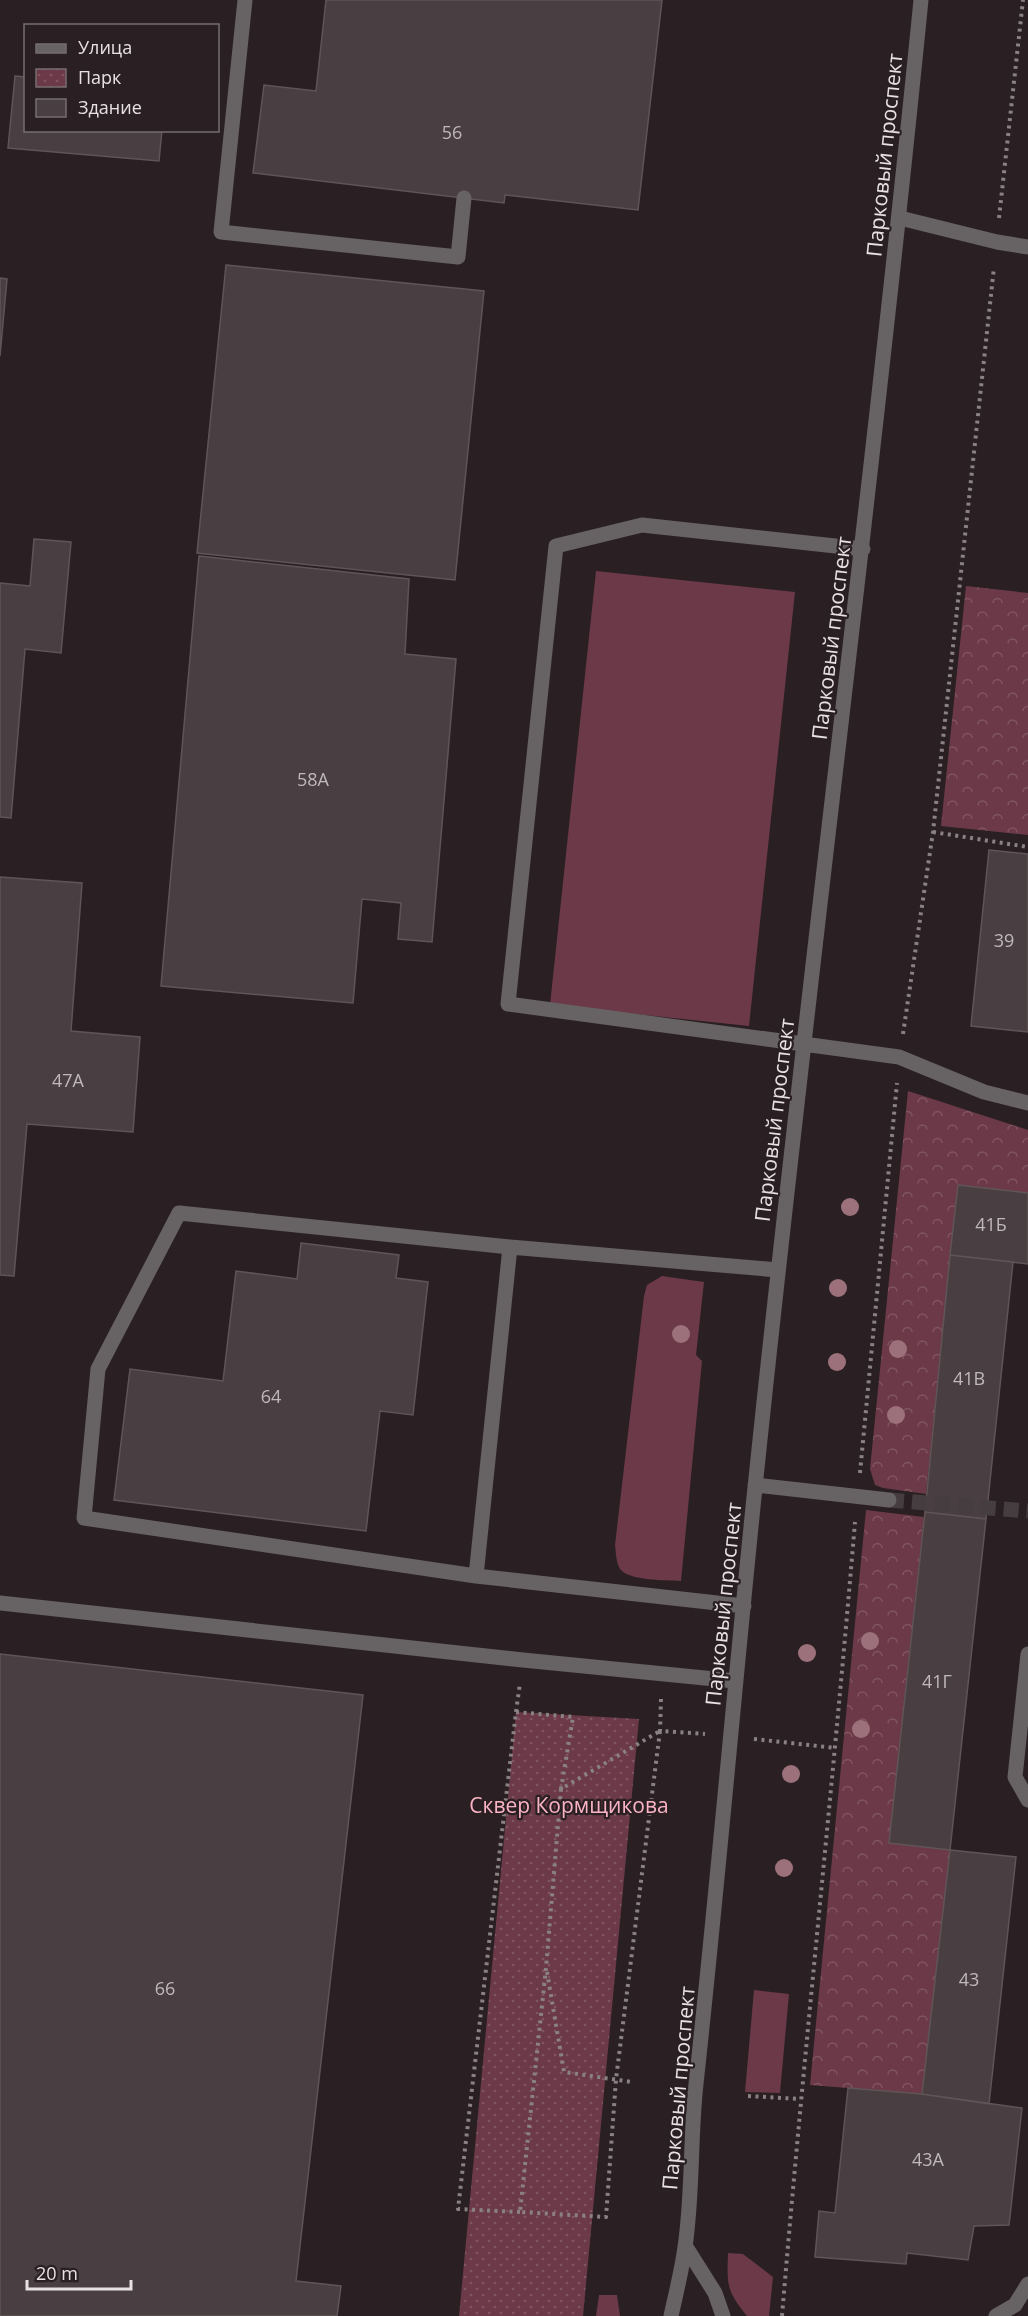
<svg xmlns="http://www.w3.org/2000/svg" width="1028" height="2316" font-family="'Open Sans',sans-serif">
<defs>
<pattern id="forest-crowns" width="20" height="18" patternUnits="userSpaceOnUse" patternTransform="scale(1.5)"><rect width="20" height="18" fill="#6b3947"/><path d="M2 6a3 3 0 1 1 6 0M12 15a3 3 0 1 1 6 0" fill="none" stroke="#805561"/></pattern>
<pattern id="park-dots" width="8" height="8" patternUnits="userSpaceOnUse" patternTransform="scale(1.5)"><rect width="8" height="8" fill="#6b3947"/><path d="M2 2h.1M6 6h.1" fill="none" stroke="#805561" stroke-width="1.8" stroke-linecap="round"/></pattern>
</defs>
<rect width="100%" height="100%" fill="#2a2023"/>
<!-- grass -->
<path fill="#6b3947" d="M596 571 795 592 749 1026 550 1005Z
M662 1276 704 1282 696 1355 702 1361 681 1581C666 1580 629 1581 620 1569 616 1562 616 1553 615 1545L644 1296 647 1285Z
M754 1990 789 1994 780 2093 745 2092Z
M728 2253 743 2254 773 2277 769 2316H747C726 2290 727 2285 728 2253Z
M599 2295H617L620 2316H596Z"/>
<!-- forest -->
<path fill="url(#forest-crowns)" d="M966 586 1028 593V835L941 826Z
M908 1091 1028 1130V1193L958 1185 926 1494 883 1488 875 1485 870 1469Z
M866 1510 924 1517 889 1842 950 1850 922 2094 810 2085Z"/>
<!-- park -->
<path fill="url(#park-dots)" d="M516 1712 639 1719 583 2316H459Z"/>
<!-- building -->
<path fill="#493e41" stroke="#605457" stroke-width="1.5" d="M326 0H662L638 210 505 195 504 203 253 173 264 85 316 91Z
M15 76 26 77V130H162L159 161 8 148Z
M226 265 484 291 455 580 197 553Z
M0 278 7 279 0 356Z
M34 539 71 542 61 653 25 649 11 818 0 817V583L30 586Z
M199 556 409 579 405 654 456 659 432 942 398 939 401 903 362 899 353 1003 161 986Z
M989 850 1028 854V1032L971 1026Z
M0 877 82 883 71 1031 140 1037 133 1132 27 1124 14 1276 0 1275Z
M958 1185 1028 1193V1264L950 1255Z
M301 1243 399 1255 396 1278 428 1282 413 1415 380 1411 366 1531 114 1500 130 1369 223 1381 236 1271 297 1279Z
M950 1255 1013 1262 986 1519 925 1512Z
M925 1512 986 1519 950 1850 889 1843Z
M0 1654 363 1695 296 2281 341 2286 337 2316H0Z
M950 1850 1016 1857 989 2104 922 2094Z
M848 2088 922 2094 1022 2108 1009 2225 974 2226 968 2260 907 2253 906 2264 815 2257 819 2211 835 2213Z"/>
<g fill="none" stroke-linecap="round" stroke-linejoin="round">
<!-- minor-tunnel -->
<path stroke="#463d40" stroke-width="15" stroke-dasharray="15 8" stroke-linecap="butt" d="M889 1500 1028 1511"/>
<!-- path -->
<path stroke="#8a8184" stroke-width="4" stroke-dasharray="3 4.5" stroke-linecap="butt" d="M999 218 1023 0
M933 832 1028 847
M903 1034 933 832 994 267
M860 1473 897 1083
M661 1699 660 1731 705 1734
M516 1712 520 1683
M660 1731 616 2079 606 2217 520 2212 546 1968 561 1789Z
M754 1739 836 1748
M547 1972 564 2072 632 2082
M748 2096 800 2099
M520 2212 458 2209 516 1712 573 1717 561 1789
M782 2316C804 2051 833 1787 855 1522"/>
<!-- minor -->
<path stroke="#676263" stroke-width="15" d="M245 0 221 232 458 257 464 198
M900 218 997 242 1028 247
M863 549 642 525 556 546 508 1004 899 1057 984 1092 1028 1103
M755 1485 889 1500
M476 1576 510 1247
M0 1603 523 1660 735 1681
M744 1606 476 1576 84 1518 98 1369 179 1213 510 1247 778 1270
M1028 1654 1015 1777 1028 1800
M686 2247 715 2293 723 2316
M671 2316C676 2293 682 2270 685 2247 693 2193 690 2138 696 2084 718 1882 735 1680 756 1478 807 985 872 493 921 0
M996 2316 1015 2305 1028 2284"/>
</g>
<!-- trees -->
<g fill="#9c717c">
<circle cx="850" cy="1207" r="9"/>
<circle cx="838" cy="1288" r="9"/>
<circle cx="681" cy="1334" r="9"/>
<circle cx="898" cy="1349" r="9"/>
<circle cx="837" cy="1362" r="9"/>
<circle cx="896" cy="1415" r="9"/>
<circle cx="870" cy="1641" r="9"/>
<circle cx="807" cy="1653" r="9"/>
<circle cx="861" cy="1729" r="9"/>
<circle cx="791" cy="1774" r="9"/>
<circle cx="784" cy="1868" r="9"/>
</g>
<g text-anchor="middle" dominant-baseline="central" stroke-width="4.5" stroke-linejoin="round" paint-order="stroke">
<!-- number labels -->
<g font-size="18" fill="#c0b8ba">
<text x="452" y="132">56</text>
<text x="313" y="779">58А</text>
<text x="1004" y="940">39</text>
<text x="68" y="1080">47А</text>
<text x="991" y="1224">41Б</text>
<text x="969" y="1378">41В</text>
<text x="271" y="1396">64</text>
<text x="937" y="1681">41Г</text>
<text x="969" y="1979">43</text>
<text x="165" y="1988">66</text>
<text x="928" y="2159">43А</text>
</g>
<!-- street labels -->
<g font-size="21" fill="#e8e1e3" stroke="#2a2023">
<text transform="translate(884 155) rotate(-84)">Парковый проспект</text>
<text transform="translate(831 638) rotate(-83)">Парковый проспект</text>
<text transform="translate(774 1120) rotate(-83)">Парковый проспект</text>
<text transform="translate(723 1604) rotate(-84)">Парковый проспект</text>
<text transform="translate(678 2088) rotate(-85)">Парковый проспект</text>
</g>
<!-- park labels -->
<g font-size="21" fill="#fab3c4" stroke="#2a2023">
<text x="569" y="1805">Сквер Кормщикова</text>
</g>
</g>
<!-- legend -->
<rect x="24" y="24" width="195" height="108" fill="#2a2023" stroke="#766d70" stroke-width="1.5"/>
<rect x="36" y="44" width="30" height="9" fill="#676263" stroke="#766d70" stroke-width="1.5"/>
<text x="78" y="54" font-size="18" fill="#e8e1e3">Улица</text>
<rect x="36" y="69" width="30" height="18" fill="url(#park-dots)" stroke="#766d70" stroke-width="1.5"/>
<text x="78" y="84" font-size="18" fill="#e8e1e3">Парк</text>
<rect x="36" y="99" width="30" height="18" fill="#493e41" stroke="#766d70" stroke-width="1.5"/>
<text x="78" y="114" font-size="18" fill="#e8e1e3">Здание</text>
<!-- scale -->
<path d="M27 2280v9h104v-9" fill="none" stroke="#e8e1e3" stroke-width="3"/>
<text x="36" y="2280" font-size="18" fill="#e8e1e3" stroke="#2a2023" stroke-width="4.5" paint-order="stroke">20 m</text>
</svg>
